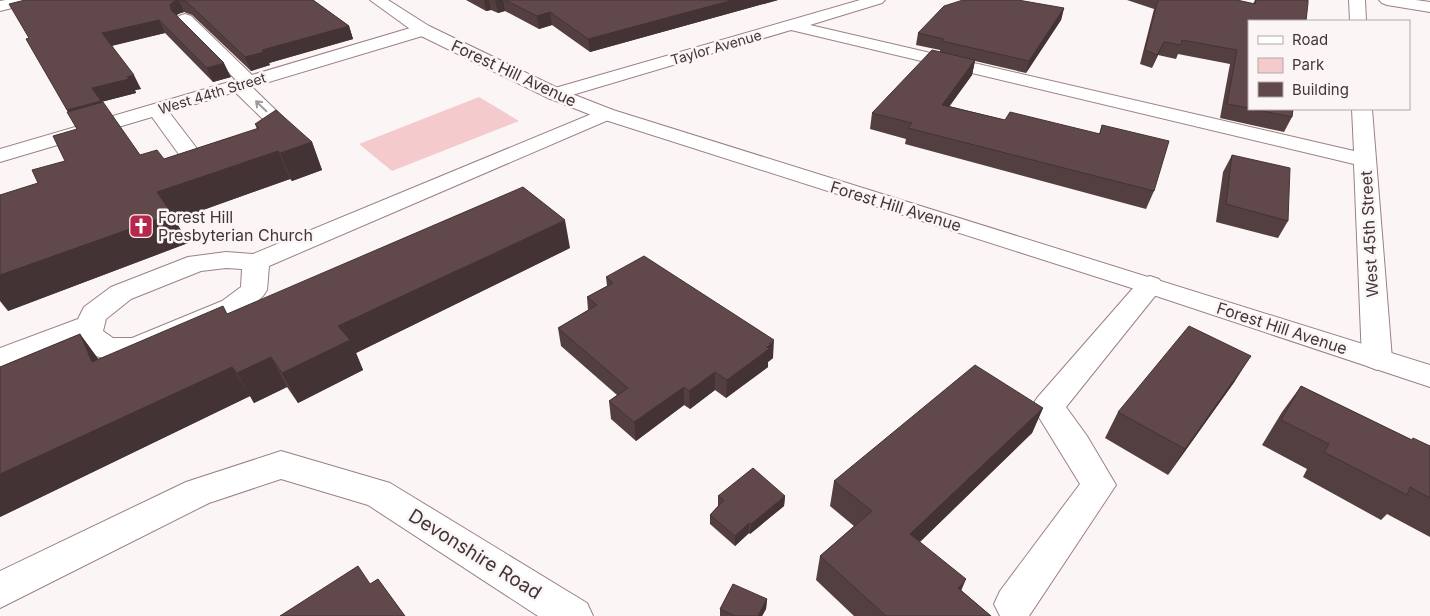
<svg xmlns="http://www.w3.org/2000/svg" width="1430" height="616" font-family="Inter,sans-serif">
<rect width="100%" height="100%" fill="#fbf5f5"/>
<!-- green -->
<path fill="#f4cacd" d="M479 97 519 121 392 171 359 144Z"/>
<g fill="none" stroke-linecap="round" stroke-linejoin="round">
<!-- minor casing -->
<g stroke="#9c8183" stroke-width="2">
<path id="minor" d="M6 0H35L32 3 0 11V1Z
M860 0H885L882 3 810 25 1354 151 1352 109H1372L1392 359 1387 366 1377 370 1367 366 1362 359 1354 164 791 30 562 98 555 100 548 98 545 94 548 90Z
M1349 0H1365L1366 21H1350Z
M1379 0H1416L1430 2V12L1387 5 1382 3Z
M185 14 191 16 252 75 417 26H429L431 30 429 34 252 87 293 127C286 140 278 149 263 145L260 141 272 128 235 92 169 112 198 150H222L230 151 233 156 230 161 202 163 183 160 152 117 0 162V149L236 80 179 22 177 19 179 16Z
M606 108 613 110 616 114 613 118 269 266 267 290 263 296 242 315 145 355 135 358 106 359 96 356 78 340 0 370V348L78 319 84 307 111 287 188 257 226 252 253 254ZM226 268 242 269 241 287 222 301 132 338H113L103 331 106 319 131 299 201 271Z
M1150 276 1159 279 1163 285 1159 291 1066 407 1087 436 1116 485 1029 616H1000L994 604 1000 591 1080 484 1032 406 1037 398 1141 279Z
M281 451 390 483 587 603 593 616H538L368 505 281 479 209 503 0 608V571L186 482Z"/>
</g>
<!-- major casing -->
<g stroke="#9c8183" stroke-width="2">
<path id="major" d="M370 0H388L429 26 562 90 613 110 1430 365V387L1141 291 599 118 548 98 417 34Z"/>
</g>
<!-- minor -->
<use href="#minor" fill="#fff" fill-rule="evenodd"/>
<!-- major -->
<use href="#major" fill="#fff" fill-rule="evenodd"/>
</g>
<!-- wall -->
<path fill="#533f40" d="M25 0H313L349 26 353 39 269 63 270 65 251 71 192 15 184 12 178 14 177 16 231 77 213 82 165 33 112 46 141 89 135 90 136 93 101 102 140 155 164 159 257 129 255 124 312 142 322 170 292 181 290 179 175 220 188 243 8 311 38 183 65 161 77 129 29 38Z
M466 0H778L590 52 552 25 539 29 505 11 498 13 491 10 486 11Z
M1127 0H1237L1253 4 1255 0H1308L1249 21V109H1293L1292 117 1284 132 1220 118 1230 64 1178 54 1176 59 1158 55 1152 68 1140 64 1154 9Z
M1064 8 1061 20 1026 73 975 61 972 75 949 106 1005 120 1099 134 1102 125 1154 191 1146 209 905 144 906 139 870 129 872 113 940 52V50L916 45 918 33Z
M1232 155 1288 221 1278 238 1216 222 1223 172Z
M570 248 356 353 363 370 298 403 287 387 254 403 250 396 0 517V367L80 334 98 359 227 314Z
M606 277 773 358 768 362V367L726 398 715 390 690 409 684 405 636 441 611 419 609 401 617 395 561 346 558 328 588 310 587 297 607 286Z
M1235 381 1168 475 1105 438 1118 412Z
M1301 386 1412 440 1430 446V537L1387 514 1381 520 1303 477 1307 469 1262 445 1282 412Z
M1043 408 1032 433 920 542 962 591 991 616H854L816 580 820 556 854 526 830 506 834 481Z
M718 496H785L784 506 750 534 749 533 735 546 710 524V515L718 506Z
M767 599 766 609 762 616H720V609Z"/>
<!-- shaded-wall -->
<path fill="#443334" d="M177 0H179L184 12 178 14 175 18 170 5 173 2Z
M484 0H489L491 10 486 11Z
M498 0H503L505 11 498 13 495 1Z
M733 0H778L590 52 588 39Z
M1064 8 1061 20 1026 73 1029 61Z
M550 12 552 25 539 29 537 16Z
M159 20 165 33 109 46 102 33Z
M349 26 353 39 269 63 270 65 251 71 245 57 262 50Z
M1164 42 1152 68 1157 55Z
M975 60 972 75 939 121 942 105Z
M224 63 231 77 213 82 207 68Z
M134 75 141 89 135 90 136 93 101 102 109 115 76 125 67 110 92 88Z
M312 142 322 170 292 181 280 153Z
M278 151 290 179 175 220 188 243 8 311 0 301V275L157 192Z
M565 220 570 248 356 353 363 370 298 403 282 373 338 326Z
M80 334 102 364 92 362Z
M774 340 773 358 768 362V367L726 398 727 380Z
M1251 356 1235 381 1168 475 1185 449Z
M271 357 287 387 254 403 237 373Z
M232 367 250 396 0 517V474Z
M715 372V390L690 409 689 391Z
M684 387V405L636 441 634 422Z
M1043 408 1032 433 902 559 910 534Z
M785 496 784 506 750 534 751 524Z
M749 523V533L735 546V536Z
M966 579 956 603 958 588Z
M767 599 766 609 762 616H758Z"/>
<!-- building -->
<path fill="#61494b" stroke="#443334" d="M25 0H177L173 2 170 5 171 10 224 63 207 68 159 20 102 33 134 75 127 77 129 79 92 88 101 101 67 110 26 39 29 38 9 4Z
M180 0H313L349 26 262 50 264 52 245 57 187 2Z
M505 0H733L588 39 550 12 537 16Z
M963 0H1018L1064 8 1029 61 942 41 944 39 918 33 944 6Z
M1158 0H1237L1255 4 1256 0H1308V3L1306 21H1249V108L1227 104 1237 50 1182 40 1181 45 1164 42 1157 55 1145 50Z
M932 50 975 60 942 105 1005 120 1010 112 1100 134 1102 125 1169 141 1154 191 908 128 912 123 872 113Z
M103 102 140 155 157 150 164 159 259 128 255 124 276 110 312 142 280 153 278 151 157 192 172 214 0 275V195L38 183 32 170 65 161 53 136 77 129 67 112Z
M1252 109H1293L1292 117Z
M1232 155 1290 168 1288 221 1226 204Z
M523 187 565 220 338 326 350 340 282 373 271 357 237 373 232 367 0 474V367L80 334 92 362 223 306 227 314Z
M644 256 774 340 766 346 769 349 727 380 715 372 689 391 684 387 634 422 609 401 628 388 558 328 597 305 587 297 613 283 606 277Z
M1189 326 1251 356 1185 449 1118 412Z
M975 365 1043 408 910 534 966 579 958 588 991 616H886L820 556 872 511 834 481Z
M1301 386 1412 440 1413 438 1430 446V498L1410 487 1407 495 1324 452 1329 444 1281 420Z
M753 468 785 496 751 524 749 523 735 536 710 515 724 500 718 496Z
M358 566 370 584 378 579 405 616H280Z
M733 584 767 599 758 616H735L720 609Z"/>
<!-- one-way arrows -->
<defs><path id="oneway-shaft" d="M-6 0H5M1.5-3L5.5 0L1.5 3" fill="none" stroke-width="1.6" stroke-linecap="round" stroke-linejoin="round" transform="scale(1.25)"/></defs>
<use stroke="#a09a9b" href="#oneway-shaft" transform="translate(261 106) rotate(-136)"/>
<!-- icons -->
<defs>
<g id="church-square" transform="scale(1.25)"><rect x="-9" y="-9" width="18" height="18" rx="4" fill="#b7264b" stroke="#fbf5f5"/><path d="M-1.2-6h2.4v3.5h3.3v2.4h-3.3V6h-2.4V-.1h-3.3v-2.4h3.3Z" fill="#fff"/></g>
</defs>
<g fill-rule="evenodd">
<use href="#church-square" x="141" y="226"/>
</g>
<g text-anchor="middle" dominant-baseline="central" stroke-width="5" stroke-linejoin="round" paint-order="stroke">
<!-- far-street labels -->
<g font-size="14" fill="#423637" stroke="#fbf5f5">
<text transform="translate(716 47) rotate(-16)">Taylor Avenue</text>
<text transform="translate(212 93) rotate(-17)">West 44th Street</text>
</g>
<!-- street labels -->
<g font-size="16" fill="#423637" stroke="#fbf5f5">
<text transform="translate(514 73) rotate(25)">Forest Hill Avenue</text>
<text transform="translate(896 206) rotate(17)">Forest Hill Avenue</text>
<text transform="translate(1369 234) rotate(-93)">West 45th Street</text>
<text transform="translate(1282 328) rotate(18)">Forest Hill Avenue</text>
</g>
<!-- poi labels -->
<g font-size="16" fill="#423637" stroke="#fbf5f5" text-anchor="start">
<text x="158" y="217">Forest Hill<tspan x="158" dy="18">Presbyterian Church</tspan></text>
</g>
<!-- near-street labels -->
<g font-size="19" fill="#423637" stroke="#fbf5f5">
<text transform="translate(475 554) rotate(32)">Devonshire Road</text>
</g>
</g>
<!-- legend -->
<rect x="1248" y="20" width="162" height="90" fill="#fbf5f5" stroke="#b1a9a9"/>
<rect x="1258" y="36" width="25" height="8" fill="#ffffff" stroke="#b1a9a9"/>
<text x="1292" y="45" font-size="15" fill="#423637">Road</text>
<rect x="1258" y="58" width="25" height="15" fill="#f4cacd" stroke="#b1a9a9"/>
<text x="1292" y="70" font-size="15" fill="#423637">Park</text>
<rect x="1258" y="82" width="25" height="15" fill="#61494b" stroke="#b1a9a9"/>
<text x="1292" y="95" font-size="15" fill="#423637">Building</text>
</svg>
